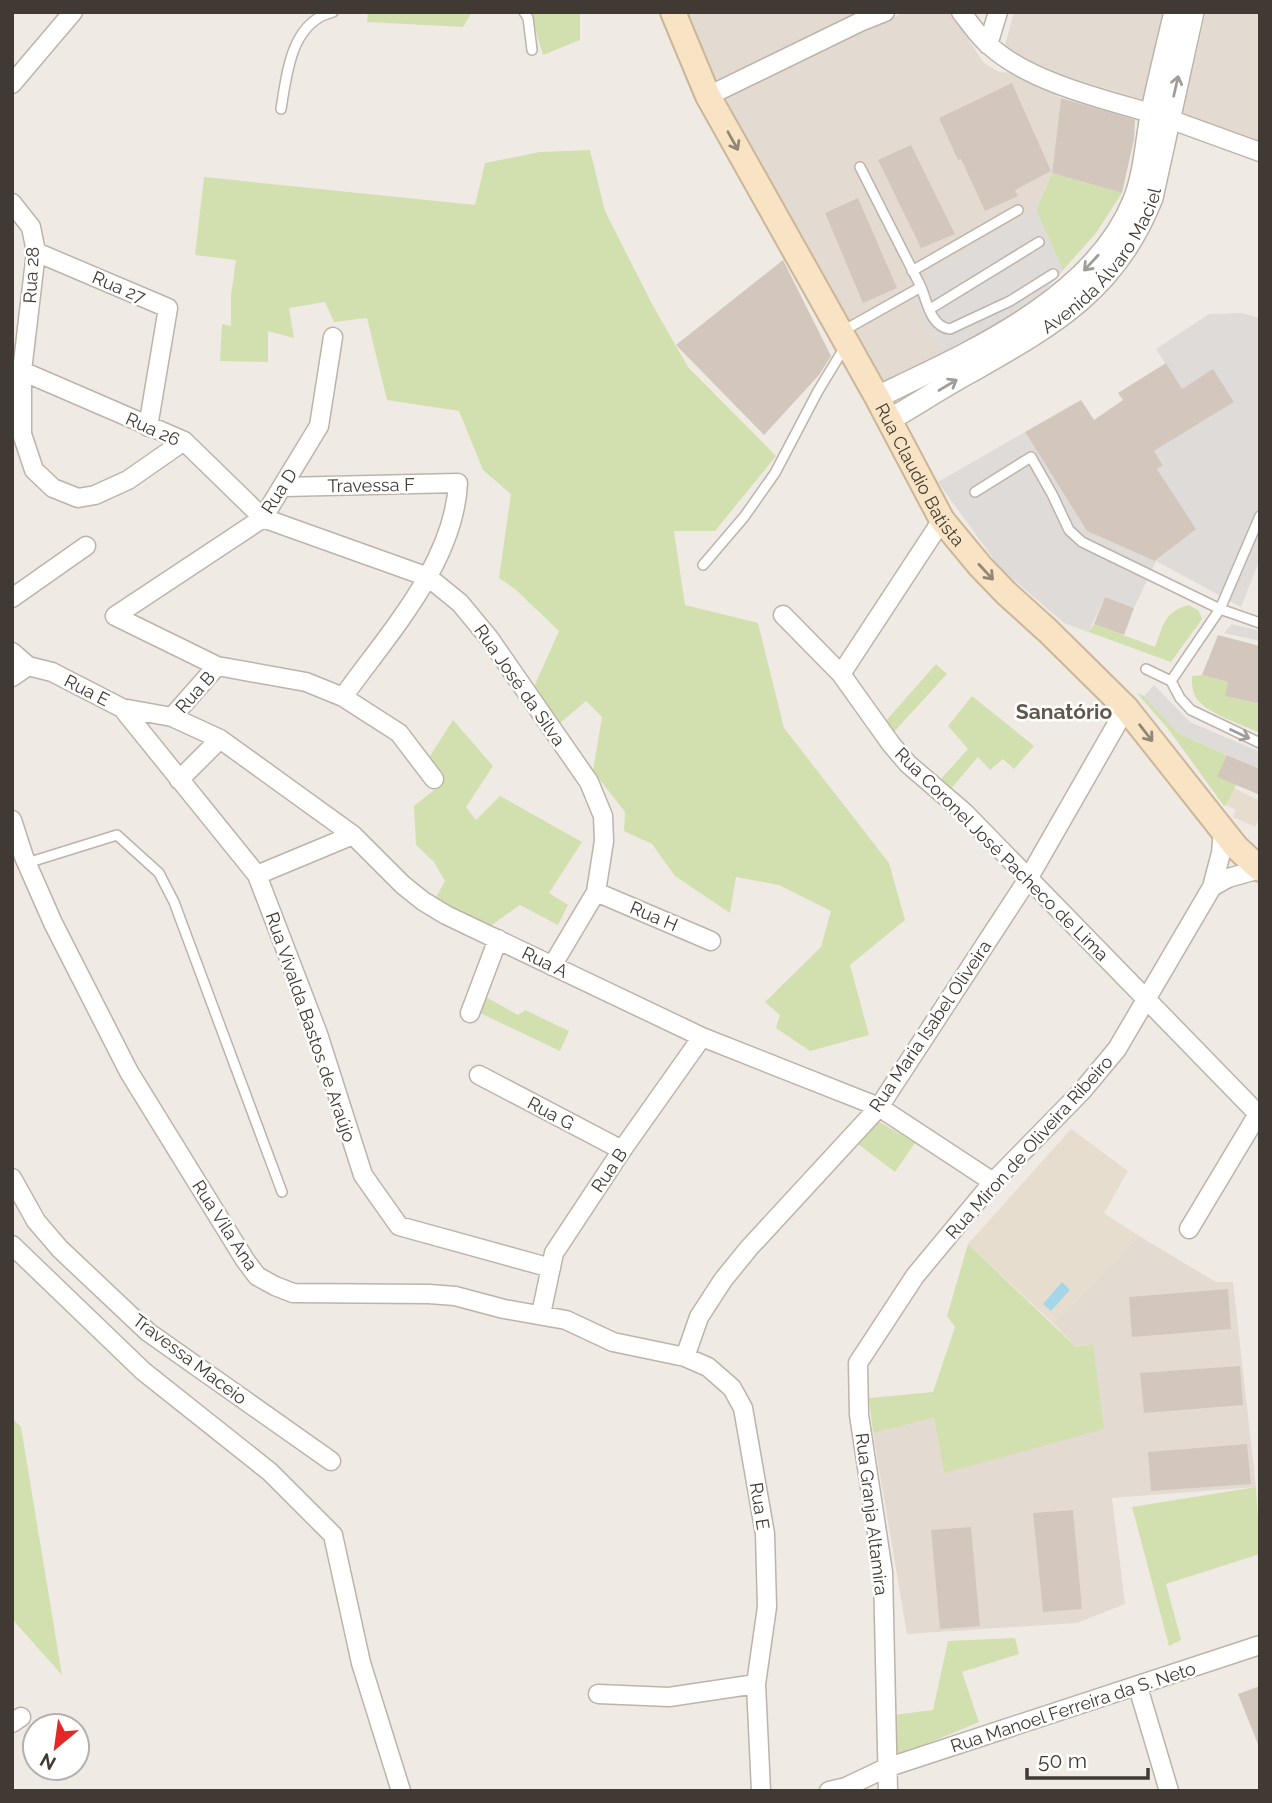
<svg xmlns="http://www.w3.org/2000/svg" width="1272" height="1803" font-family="Raleway,sans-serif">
<rect width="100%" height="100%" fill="#f0eae4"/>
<!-- residential -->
<path fill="#e3dbd2" d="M683 12H879L860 22 711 82Z
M905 12H950L984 63 999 72 1016 73 1061 98 1052 173 1036 210 1063 270 1042 294 890 392 719 94Z
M1014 12H1169L1148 101 1041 69 1004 49Z
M1206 12H1260V142L1182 114Z
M1139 1236 1216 1282H1233L1256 1487 1112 1498 1125 1604 1077 1623 907 1634 873 1433 934 1418 944 1473 1093 1344 1076 1347 1053 1323Z"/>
<!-- education -->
<path fill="#e7ddcf" d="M1234 788 1260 801V817L1255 827 1233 817 1236 810 1226 805Z
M1071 1129 1128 1171 1104 1213 1139 1236 1053 1323 968 1244Z"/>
<!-- green -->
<path fill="#d2e0b0" d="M368 12H472L463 27 367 22Z
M530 12H580V40L543 55Z
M590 150 605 211 652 304 688 367 776 456 715 531H674L685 605 758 623 784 728 889 863 905 920 850 965 869 1035 810 1051 776 1028 780 1015 765 1002 821 947 831 911 779 885 736 877 730 913 675 876 652 844 624 831 625 812 593 771 602 717 586 701 559 724 533 689 559 631 515 589 499 578 511 494 483 470 459 411 387 400 367 318 334 322 325 302 289 308 294 338 268 331V362L220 361 222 324 231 326V295L236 260 195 255 204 177 475 205 485 163 540 152Z
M1052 173 1122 193 1096 233 1063 270 1036 210Z
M1189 605 1199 611 1202 619 1171 662 1064 623 1089 631 1094 624 1155 647C1163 626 1164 611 1189 605Z
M936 664 947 674 891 735 884 723Z
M1202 675 1228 682 1226 696 1258 704 1260 702V733C1243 725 1206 713 1196 698 1192 691 1192 683 1192 676Z
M1137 693 1144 696 1178 733 1227 755 1218 777 1236 785 1226 805 1224 806 1169 730Z
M972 696 1034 746 1014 769 1003 759 990 770 978 757 950 790 939 781 968 749 948 726Z
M453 720 493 766 466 807 476 820 500 796 582 842 549 893 568 905 558 925 520 905 489 927 435 899 445 881 434 862 416 845 414 806 443 783 430 756Z
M484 996 518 1015 525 1010 569 1031 560 1051 478 1012Z
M878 1121 915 1143 895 1172 858 1144Z
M968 1244 1076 1347 1093 1344 1104 1429 944 1473 934 1418 873 1433 869 1398 933 1392 955 1327 947 1316Z
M12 1418 21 1427 62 1675 12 1619Z
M1256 1487 1260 1554 1166 1584 1181 1640 1169 1646 1132 1507Z
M1015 1638 1019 1654 962 1672 979 1722 893 1758 894 1715 933 1710 948 1641Z"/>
<!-- parking -->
<path fill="#dedbd9" d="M1036 210 1063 270 1042 294 1017 316 946 359 912 301 922 276Z
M1242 313 1260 318V559L1241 607 1156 561 1134 608 1105 597 1089 631 1064 623 1000 568 938 482 1025 432 1087 531 1156 561 1195 529 1157 469 1163 464 1154 451 1234 402 1213 370 1182 389 1156 349 1209 314Z
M1232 624 1260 631V641L1224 633Z
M1154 685 1190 722 1260 752V769L1178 733 1144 696Z"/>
<!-- water -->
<path fill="#a5d6e7" d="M1062 1282 1070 1290 1051 1311 1043 1304Z"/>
<!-- building -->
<path fill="#d3c7bd" d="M1012 83 1051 171 1015 190 1018 196 985 211 961 159 958 160 939 118Z
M1061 98 1135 120 1134 139 1122 193 1052 173Z
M911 145 955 234 921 248 878 160Z
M858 198 897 288 863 303 825 213Z
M783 260 831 356 819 375 764 435 676 345Z
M1166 363 1182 389 1213 369 1234 402 1154 451 1163 465 1157 469 1196 529 1155 561 1087 531 1025 432 1081 400 1094 420 1123 400 1118 393Z
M1105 597 1134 608 1124 635 1094 624Z
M1218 635 1260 646V704L1225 696 1228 682 1202 675Z
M1227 755 1260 769V795L1217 777Z
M1228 1289 1231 1329 1132 1337 1129 1297Z
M1240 1366 1243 1405 1144 1413 1140 1373Z
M1247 1444 1251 1484 1151 1491 1148 1452Z
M1073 1510 1082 1609 1043 1612 1033 1513Z
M971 1527 980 1626 940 1629 931 1530Z
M1260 1686V1747H1259L1238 1694Z"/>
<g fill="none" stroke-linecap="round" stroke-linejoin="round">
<!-- service casing -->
<g stroke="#bdb3aa" stroke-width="12">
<path id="service" d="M524 12 528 18 532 50
M281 109C287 73 291 22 333 12
M912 271 1018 210
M921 287C927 302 931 327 950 329L1010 301 1053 274
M930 309 1039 242
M841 332 921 287 860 167
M975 492 1031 457 1052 494 1069 530 1082 542 1220 609 1260 623
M703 565 744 517 775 473 818 391 846 345
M1146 669 1171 681 1180 698 1191 710 1260 743
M1171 681 1220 609 1260 516
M27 863 117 835 159 873 174 902 282 1192"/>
</g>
<!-- minor casing -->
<g stroke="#bdb3aa" stroke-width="21">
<path id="minor" d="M961 12C970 23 978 36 989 45 1027 81 1102 99 1151 113
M988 45 998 12
M12 84 73 12
M708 96 860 22 885 12
M1169 119 1260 152
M12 203 31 227 36 252 22 371V434L34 470 53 488 78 498 95 495 128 480 184 441
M36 252 168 308 148 427
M22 371 184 441 263 518 428 577 460 603 489 638 589 782 603 816 604 841 596 892 552 966
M284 487 458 483C454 563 388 634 343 697
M12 598 86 546
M783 615 841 674 891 744 908 764 965 813 1260 1116
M115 616 263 518 319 426 333 337
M115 616 217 666 306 682 343 697 399 733 434 779
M12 652 28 666
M841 674 942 520
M12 677 28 666 52 672 122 708 257 875 318 1034 363 1175 399 1226 551 1268
M122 708 172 717 220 739 353 835 403 885 423 901 446 915 702 1037 879 1107 993 1182
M172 717 217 666
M179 780 220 739
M12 820 24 857 53 923 129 1072 245 1260 257 1276 275 1286 293 1293 429 1294 455 1296 504 1309 566 1320 613 1342 685 1357 708 1367 732 1388 743 1408 765 1534 767 1607 756 1684 761 1791
M257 875 353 835
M1212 887 1228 878 1260 869
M596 892 711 941
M470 1013 498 939
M479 1075 622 1150
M12 1178 36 1221 60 1249 148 1332 331 1461
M1189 1229 1258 1114
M12 1245 143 1371 270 1472 333 1535 361 1663 401 1791
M541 1314 554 1253 622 1150 702 1037
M685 1357 699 1317 723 1280 749 1248 879 1107 1028 879 1126 708
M1138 1687 1169 1791
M598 1694 669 1697 756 1684
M12 1723 21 1717
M829 1791 846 1787 886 1768 1260 1645
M888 1791 883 1572 859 1415 858 1363 915 1276 993 1182 1082 1091 1117 1049 1212 887 1221 853 1223 830"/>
</g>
<!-- tertiary casing -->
<g stroke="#bdb3aa" stroke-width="24">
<g id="tertiary">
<path d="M877 397C967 354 1094 300 1134 200 1145 172 1146 140 1152 111 1159 78 1167 45 1175 12"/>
<path id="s1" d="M889 420C917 404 944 386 972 371 1053 325 1116 290 1152 198L1193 12"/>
</g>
</g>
<!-- secondary casing -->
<g stroke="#cbb697" stroke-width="28">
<g id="secondary">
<path id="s2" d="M673 12 708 96 877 397 942 520 980 566 1006 593 1048 631 1126 708 1236 847 1260 869"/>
</g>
</g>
<!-- service -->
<use href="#service" stroke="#fff" stroke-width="9"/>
<!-- minor -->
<use href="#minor" stroke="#fff" stroke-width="18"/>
<!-- tertiary -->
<use href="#tertiary" stroke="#fff" stroke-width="21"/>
<!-- secondary -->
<use href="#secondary" stroke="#f8e4c5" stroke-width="24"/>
</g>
<!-- one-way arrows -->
<defs><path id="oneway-shaft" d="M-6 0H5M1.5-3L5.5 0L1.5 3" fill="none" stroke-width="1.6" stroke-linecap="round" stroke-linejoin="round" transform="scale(1.75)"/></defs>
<g stroke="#a09c9a">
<use href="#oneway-shaft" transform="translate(1176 86) rotate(-77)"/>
<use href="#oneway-shaft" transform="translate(1091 263) rotate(133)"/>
<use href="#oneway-shaft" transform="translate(948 385) rotate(-31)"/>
<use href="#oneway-shaft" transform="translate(1240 734) rotate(25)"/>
</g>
<g stroke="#938675">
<use href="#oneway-shaft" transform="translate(733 141) rotate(61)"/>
<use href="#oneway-shaft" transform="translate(986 572) rotate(47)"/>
<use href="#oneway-shaft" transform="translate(1146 733) rotate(52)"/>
</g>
<g text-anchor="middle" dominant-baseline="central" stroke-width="5" stroke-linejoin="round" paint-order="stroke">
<!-- street labels -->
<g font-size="18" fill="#413a34" stroke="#fff">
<text stroke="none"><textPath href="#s1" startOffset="271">Avenida Álvaro Maciel</textPath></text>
<text transform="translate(31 275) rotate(-87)">Rua 28</text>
<text transform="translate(119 287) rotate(23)">Rua 27</text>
<text transform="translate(153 429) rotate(24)">Rua 26</text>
<text stroke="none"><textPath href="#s2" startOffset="525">Rua Claudio Batista</textPath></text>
<text transform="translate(371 485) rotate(-1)">Travessa F</text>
<text transform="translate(279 491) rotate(-57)">Rua D</text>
<text transform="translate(520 685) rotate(55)">Rua José da Silva</text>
<text transform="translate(87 690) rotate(27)">Rua E</text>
<text transform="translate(195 692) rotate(-48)">Rua B</text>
<text transform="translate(1002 854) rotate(45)">Rua Coronel José Pacheco de Lima</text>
<text transform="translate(654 916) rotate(23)">Rua H</text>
<text transform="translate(545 962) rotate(26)">Rua A</text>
<text transform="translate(930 1026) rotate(-56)">Rua Maria Isabel Oliveira</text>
<text transform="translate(311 1027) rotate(71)">Rua Vivalda Bastos de Araújo</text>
<text transform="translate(551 1113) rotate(28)">Rua G</text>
<text transform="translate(1029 1147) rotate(-48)">Rua Miron de Oliveira Ribeiro</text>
<text transform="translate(609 1170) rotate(-56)">Rua B</text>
<text transform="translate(225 1225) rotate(57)">Rua Vila Ana</text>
<text transform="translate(190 1359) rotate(37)">Travessa Maceio</text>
<text transform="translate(760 1506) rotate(81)">Rua E</text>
<text transform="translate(872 1514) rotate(83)">Rua Granja Altamira</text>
<text transform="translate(1073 1707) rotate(-18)">Rua Manoel Ferreira da S. Neto</text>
</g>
<!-- quarter labels -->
<g font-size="21" font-weight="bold" fill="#62574d" stroke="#fff">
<text x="1064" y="711">Sanatório</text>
</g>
</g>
<!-- border -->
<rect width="1272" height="1803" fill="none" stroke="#413a34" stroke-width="28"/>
<!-- north arrow -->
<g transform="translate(56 1747) rotate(209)"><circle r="33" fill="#ffffff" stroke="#b3b0ae" stroke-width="2"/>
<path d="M0-5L12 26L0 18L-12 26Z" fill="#e22928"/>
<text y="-10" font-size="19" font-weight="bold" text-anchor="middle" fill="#413a34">N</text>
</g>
<!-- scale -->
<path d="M1027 1768v10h121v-10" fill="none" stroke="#413a34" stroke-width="3.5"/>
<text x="1038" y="1768" font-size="21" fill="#413a34" stroke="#ffffff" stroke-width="5" paint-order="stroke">50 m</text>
</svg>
